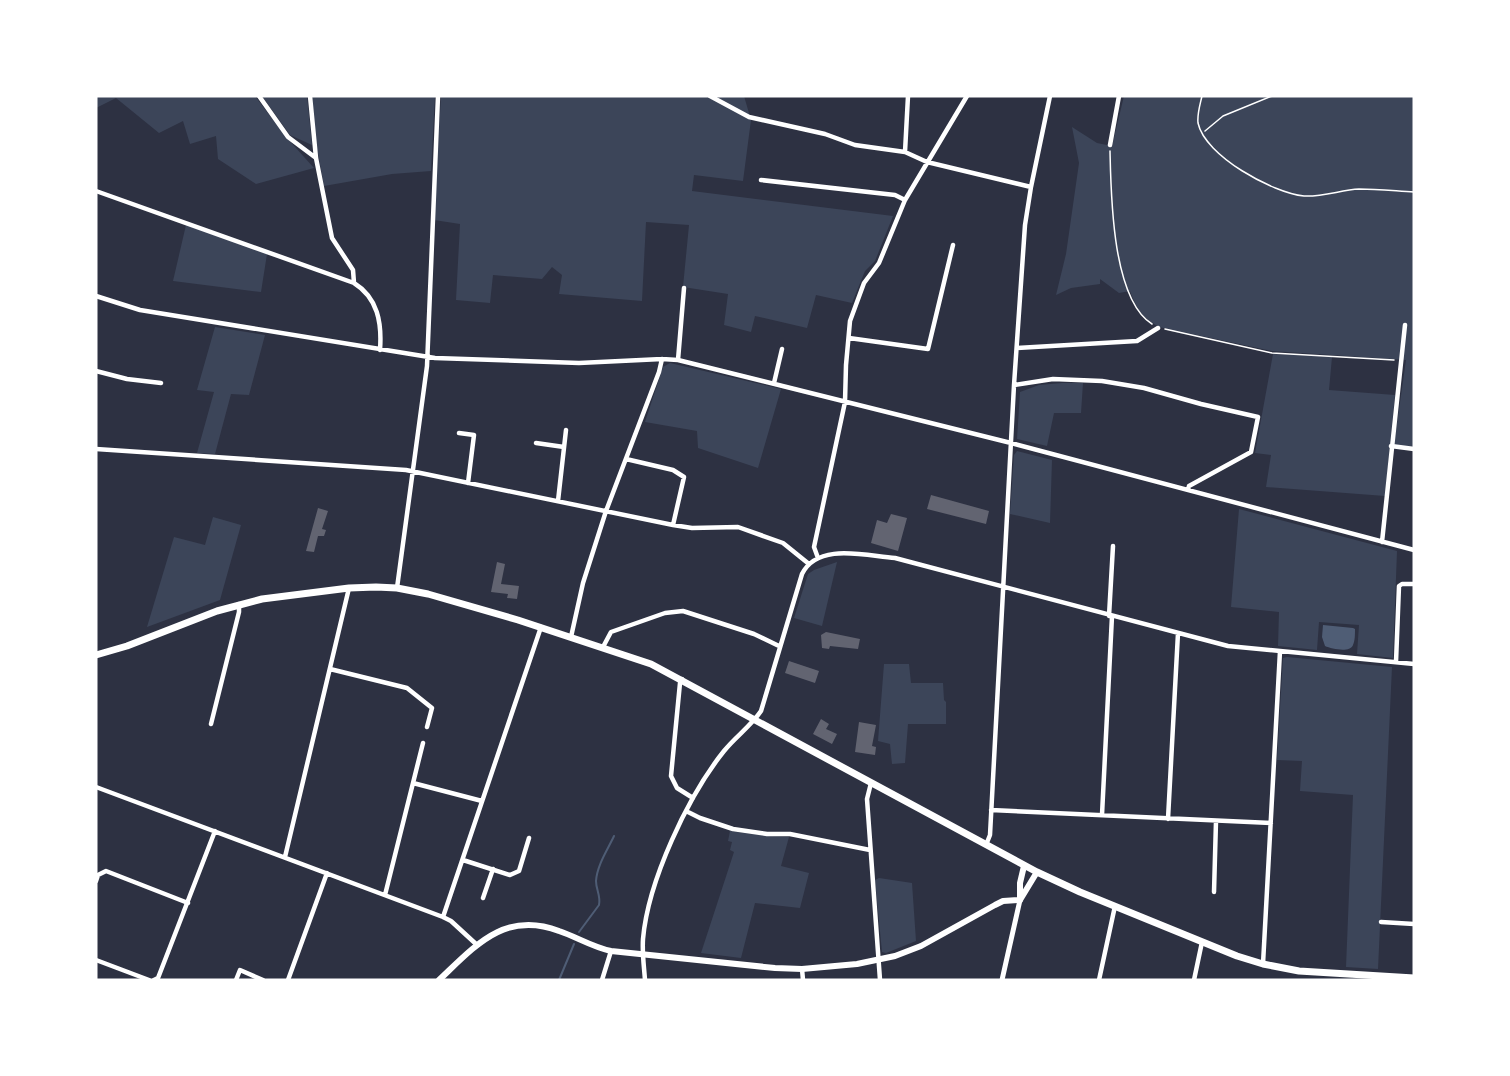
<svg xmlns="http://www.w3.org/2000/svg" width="1510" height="1076" font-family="'Noto Serif',serif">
<rect width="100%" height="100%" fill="#2d3142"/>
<!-- green -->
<path fill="#3c4559" d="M96 96H255L286 137 314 168 256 184 218 159 216 136 190 144 183 121 159 133 116 98 96 108Z
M262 96H307L312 145 290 135Z
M312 96H435L431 171 392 174 324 186 316 142Z
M441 96H744L751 120 743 181 694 175 692 191 893 216 875 261 865 271 852 303 816 295 807 328 755 316 751 332 724 325 728 294 683 287 689 225 646 222 642 301 559 294 562 275 552 267 542 279 493 275 490 303 456 300 460 224 434 220Z
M1124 96H1414V447L1394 445 1406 360 1272 351 1159 327C1141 316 1137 310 1130 291L1119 293 1100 279V284L1071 288 1056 295 1066 254 1079 163 1072 127 1097 143 1112 146Z
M186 225 267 254 261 292 173 281Z
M215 327 265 335 249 395 231 394 215 454 197 453 214 392 197 390Z
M1273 354 1332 357 1329 390 1395 395 1385 496 1266 487 1271 455 1255 453Z
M670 363 781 389 758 468 698 448 697 431 645 422 663 367Z
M1062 383H1083L1081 413H1054L1047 446 1017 439 1020 392 1039 385Z
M1017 451 1052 460 1050 523 1010 514 1014 455Z
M1239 509 1397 551 1393 658 1357 654 1359 625 1319 622 1317 650 1278 646 1279 612 1231 607Z
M213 517 241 525 220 600 147 627 174 537 205 545Z
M837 562 822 626 794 618 808 574 814 570Z
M1287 657 1392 667 1378 969 1346 967 1353 795 1300 791 1302 761 1277 760 1283 658Z
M884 664H909L911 683H943L944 700 946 702V724H908L905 763 892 764 890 744 878 741Z
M730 831 767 836 789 837 781 866 809 873 800 908 755 903 741 958 701 953 734 852 730 850 732 842 728 841Z
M879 878 912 883 916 941 886 953 882 952 875 880Z"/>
<!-- water -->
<path fill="#4f5d75" d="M1323 625 1353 628 1355 629C1355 634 1355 641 1353 645 1350 653 1332 649 1325 646L1322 637Z"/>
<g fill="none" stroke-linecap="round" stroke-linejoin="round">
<!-- stream -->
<path stroke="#4f5d75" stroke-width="2" d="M579 932 599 905C601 896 596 890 596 881 597 865 608 849 614 836
M559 980 574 944"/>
</g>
<!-- building -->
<path fill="#626471" d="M931 495 989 511 986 524 927 509Z
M318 508 328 511 322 529 326 530 324 536H318L314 552 306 551Z
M891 514 907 518 898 551 871 543 877 520 887 523Z
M497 562 505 564 501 584 519 586 517 599 507 598 508 594 491 592Z
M826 632 860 639 858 649 830 646 829 649 822 648 821 635Z
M789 661 819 671 815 683 785 673Z
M821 719 829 724 826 729 837 734 832 744 813 734Z
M859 722 876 725 872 746 876 747 875 755 855 752Z"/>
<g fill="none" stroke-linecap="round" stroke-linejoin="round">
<!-- path -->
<path stroke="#fff" stroke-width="1.5" d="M1202 96C1200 105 1197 114 1198 123 1205 156 1273 193 1304 196 1323 197 1341 190 1359 189 1377 189 1396 191 1414 192
M1205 131 1223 116 1272 96
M1110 151C1111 195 1112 299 1152 324
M1165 329 1272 353 1394 360"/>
<!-- minor -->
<path stroke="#fff" stroke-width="4.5" d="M259 96 288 137 316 158
M310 96 316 158 332 238 353 270 354 283
M710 96 749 117 825 134 855 145 905 152 927 162 1031 187
M1110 145 1119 96
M905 152 908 96
M761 180 895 195 905 200
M96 191 354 283C378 298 382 323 380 350
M96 296 140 310 435 358 579 363 662 359 678 360 1011 443 1414 550
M849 338 928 349 953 245
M1017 348 1137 341 1158 328
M678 360 684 288
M96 371 127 379 161 383
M774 383 782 349
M1014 385 1053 379 1102 381 1144 388 1201 404 1258 417 1251 452 1189 486 1188 490
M459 433 474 435 468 483
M536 443 564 447
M1391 446 1414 449
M96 449 406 470 673 525 692 528 738 527 783 543 809 564
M626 459 673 470 684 477 673 525
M558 501 566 430
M1382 542 1405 325
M818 558 814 547 845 402 846 365 850 321 864 283 879 263 905 200 967 96
M397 588 427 366 438 96
M1109 616 1113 546
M571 637 583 583 606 511 659 372 662 359
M603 647 611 632 665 613 683 611 754 634 779 646
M1396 662 1399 586 1402 584H1414
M330 669 407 688 432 708 427 727
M682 679 680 683 671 776 677 788 693 798
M211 724 239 612V604
M413 783 482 801
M871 783 867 799 880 980
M96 787 443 917 451 921 476 944
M991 810 1271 823
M686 811 700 818 733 829 767 834H790L870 850
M1102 815 1112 616
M1168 819 1178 633
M986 845 990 835 1014 385 1025 225 1031 187 1050 96
M285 857 349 588
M463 860 510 875 519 871 529 838
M96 881 98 875 106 871 188 903
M1214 892 1216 821
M385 895 423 743
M483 898 493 869
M443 917 541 627
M1381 922 1414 924
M96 960 149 980
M1263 964 1280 651
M802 969 803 980
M154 980 158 978 215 831
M236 980 240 970 263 980
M288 980 327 873
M602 980 611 951
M645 980C644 966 642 953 643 939 648 881 688 796 724 751 735 737 751 726 761 711L802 574C818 542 866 556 895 558L1228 646 1414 664
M1099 980 1115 906
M1194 980 1202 942"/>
<!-- tertiary -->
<path stroke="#fff" stroke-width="5" d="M1002 980 1020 900"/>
<!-- secondary -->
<path stroke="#fff" stroke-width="6" d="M1020 900V883L1024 866
M1020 900 1037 872
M439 980C475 946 505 910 559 931 577 937 592 947 611 951L775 968 802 969 857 964 895 956 921 946 995 905 1003 901 1020 900"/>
<!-- primary -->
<path stroke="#fff" stroke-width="7" d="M96 655 127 646 217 611 262 599 349 588 376 587 397 588 428 594 518 620 651 664 1037 872 1080 892 1237 956 1263 964 1299 971 1414 978"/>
</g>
<!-- border -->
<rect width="1510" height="1076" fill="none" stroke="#ffffff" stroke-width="195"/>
</svg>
